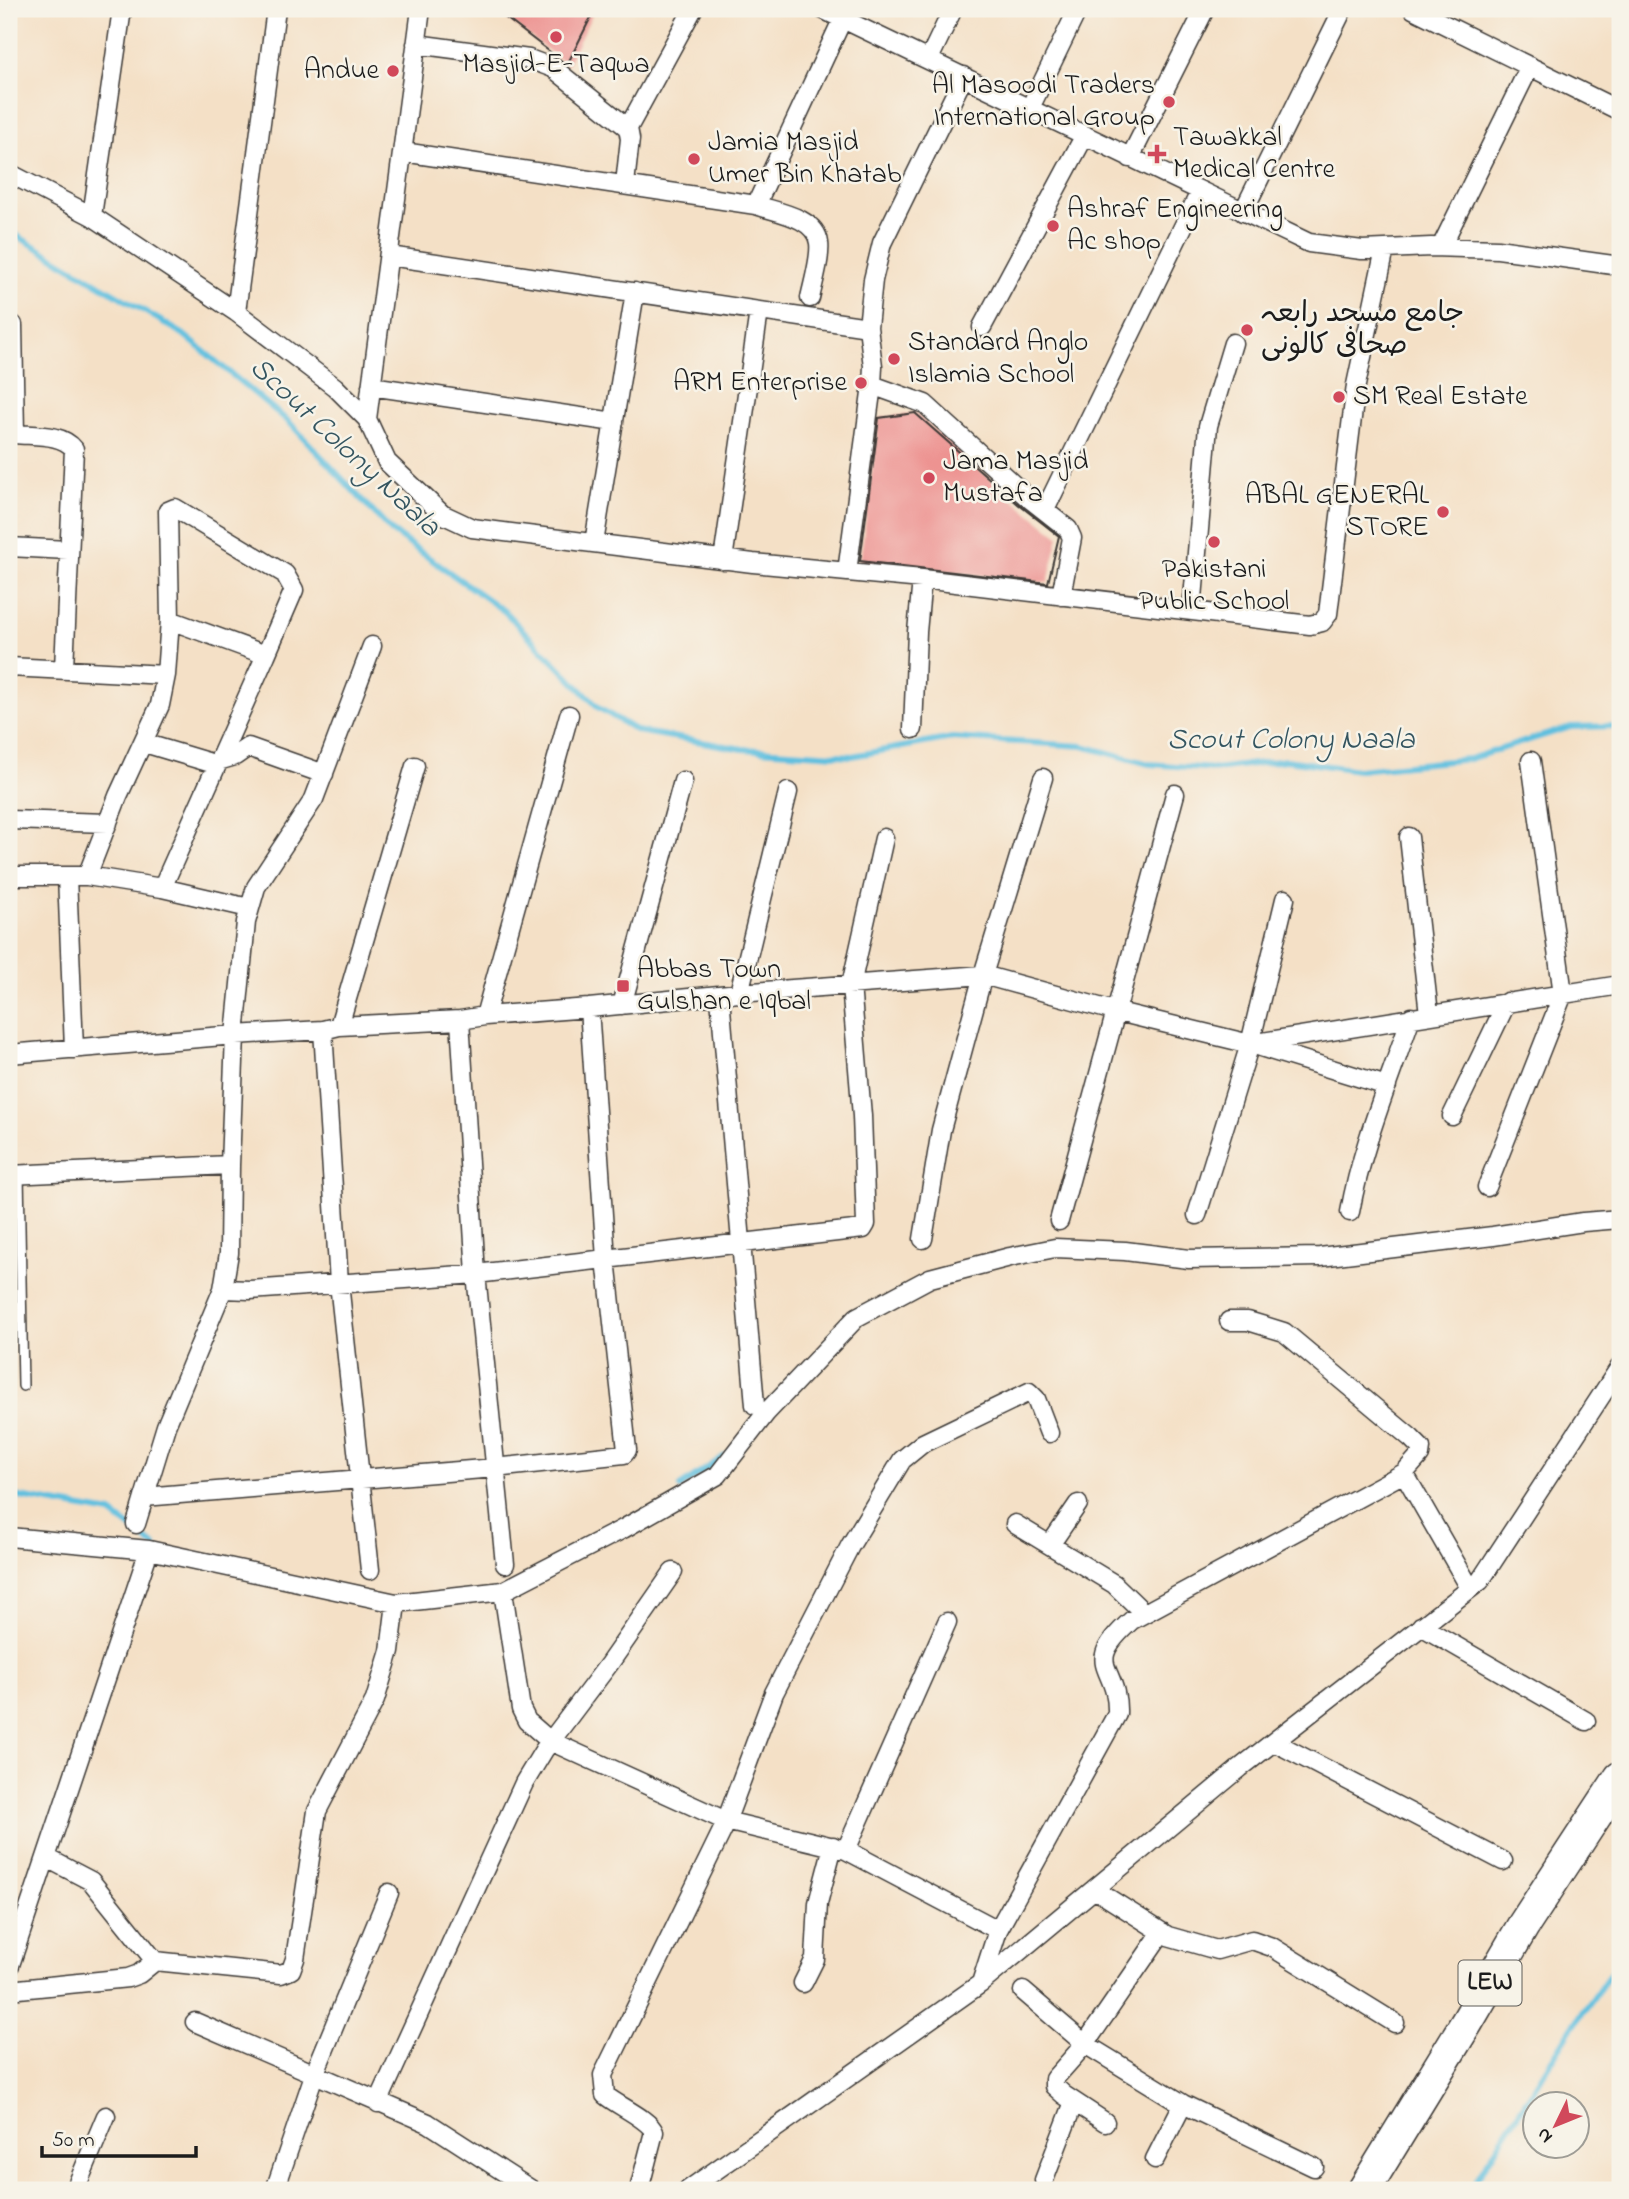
<svg xmlns="http://www.w3.org/2000/svg" width="1629" height="2199" font-family="'Indie Flower','Playpen Sans Arabic',sans-serif">
<rect width="100%" height="100%" fill="#f7f3e8"/>
<filter id="ink" filterUnits="userSpaceOnUse"><feTurbulence type="fractalNoise" baseFrequency=".0143" numOctaves="2"/><feDisplacementMap in="SourceGraphic" scale="14" xChannelSelector="R" yChannelSelector="G"/><feConvolveMatrix kernelMatrix="1 2 1 2 8 2 1 2 1" color-interpolation-filters="sRGB"/></filter>
<filter id="wash" filterUnits="userSpaceOnUse"><feTurbulence type="fractalNoise" baseFrequency=".00686" numOctaves="4" result="noise"/><feDisplacementMap in="SourceGraphic" scale="28" xChannelSelector="R" yChannelSelector="G"/><feGaussianBlur stdDeviation="1.57" result="paint"/><feColorMatrix in="noise" values="0 0 0 0 0 0 0 0 0 0 0 0 0 0 0 0 0 1.4 0 .05"/><feComposite in="paint" operator="in"/></filter>
<g filter="url(#wash)">
<rect width="100%" height="100%" fill="#f4e0c6"/>
<g fill="none" stroke-linecap="round" stroke-linejoin="round">
<!-- stream -->
<path stroke="#61c0df" stroke-width="6" d="M9 231 183 334 289 422 391 531 504 611 599 708 637 731 743 749 852 756 952 738 1083 746 1149 764 1215 769 1286 760 1358 770 1469 759 1571 727 1620 726
M680 1487 725 1456
M9 1495 111 1513 155 1546
M1470 2190 1571 2029 1620 1960"/>
</g>
<g id="blocks">
<!-- building -->
<path fill="#ed9391" d="M494 9H595L567 65Z
M915 413 1018 504 1059 536 1048 583 860 561 879 418Z"/>
</g>
</g>
<g filter="url(#ink)">
<use href="#blocks" fill-opacity="0" stroke="#3c3936" stroke-width="2"/>
<g fill="none" stroke-linecap="round" stroke-linejoin="round">
<!-- lane casing -->
<g stroke="#3c3936" stroke-width="12">
<path id="lane" d="M19 1174 23 1386"/>
</g>
<!-- street casing -->
<g stroke="#3c3936" stroke-width="21">
<path id="street" d="M822 9 1309 243 1362 250 1431 247 1498 249 1620 266
M1413 9 1620 111
M416 44 529 59 553 68 628 128 630 139 625 184
M929 59 953 9
M1030 108 1078 9
M628 128 693 9
M403 152 756 205C776 212 816 217 819 243 821 257 813 284 810 298
M1130 158 1205 9
M9 173 92 216 236 312 335 387 367 419 387 462 442 514 472 528 753 563 922 579 1310 625 1322 622 1328 614 1356 385 1385 249
M756 205 843 18
M1243 212 1343 9
M92 216 122 9
M1441 247 1530 66
M389 256 868 327
M236 312 276 9
M9 324 13 325 15 434 9 435
M982 327 1085 135
M872 385 925 404 1026 496 1068 529 1072 538 1061 596
M371 386 614 422
M367 419 421 9
M15 434C34 436 62 433 74 449L64 668
M1045 510 1200 192
M594 543 635 292
M9 547 68 550
M723 560 759 311
M847 572 872 385 873 366 868 327 873 280 882 243 964 76
M1192 610 1208 426 1233 343
M9 667 166 675
M913 729 917 632 922 579
M144 743 211 763 235 756 248 747 324 774
M9 820 108 823
M1409 837 1429 1014
M9 876H87L118 796 160 705 166 675 170 620 168 511 175 508 285 574 294 590 266 655
M67 876 74 1049
M87 876 162 888 266 655 170 620
M162 888 249 908
M739 993 788 792
M720 997 755 1405
M622 1005 683 781
M485 1016 569 715
M460 1020 476 1274 505 1564
M339 1026 415 766
M323 1030 339 1283 370 1570
M1254 1045 1387 1086
M9 1054 235 1035 323 1030 339 1026 460 1020 485 1016 589 1008 739 993 983 975 1114 1011 1250 1044 1620 985
M1452 1116 1507 1002
M9 1175 230 1165
M1487 1187 1563 994 1531 761
M1350 1212C1362 1145 1389 1082 1411 1017
M1197 1215 1250 1044 1285 899
M1059 1221 1175 794
M923 1239 941 1130 983 975 1043 778
M223 1289 250 1290 476 1274 863 1229 866 1224 862 1116 851 985 884 838
M1404 1473 1470 1588
M144 1497 495 1468 624 1454 627 1450 606 1259 589 1008
M136 1524 166 1426 223 1289 229 1253 230 1165 235 1035 246 922 256 887 314 799 372 646
M1015 1524 1114 1584 1144 1613
M9 1537 149 1550 396 1603 503 1591 623 1529 718 1475 766 1413 857 1317 930 1278 1010 1257 1055 1248 1125 1251 1189 1259 1320 1257 1493 1236 1583 1222 1620 1219
M1050 1545 1078 1504
M503 1591 521 1709 527 1721 550 1741 726 1821 846 1850 998 1930
M1421 1626 1586 1721
M1274 1742 1503 1861
M846 1850 947 1622
M47 1858 91 1881 155 1961 281 1974 291 1970 295 1959 317 1811 375 1700 390 1651 396 1603
M1094 1889 1168 1936 1217 1950 1252 1940 1272 1947 1395 2023
M9 1968 149 1550
M803 1983 815 1959 818 1903 833 1846
M981 1983 998 1930 1117 1714C1119 1664 1079 1667 1132 1620L1404 1473 1420 1455 1421 1448 1411 1438 1284 1332 1248 1321H1229
M9 1990 128 1978 139 1974 155 1961
M1023 1991 1085 2044 1183 2104 1314 2167
M195 2022 428 2123 532 2190
M378 2103 524 1783 544 1750 609 1664 673 1572
M1105 2122 1064 2095 1054 2086V2079L1085 2044 1162 1932
M1155 2159 1183 2104
M1044 2180 1074 2102
M75 2190 106 2116
M275 2190 314 2075 389 1893
M639 2190 654 2132C649 2119 618 2106 605 2095L603 2075 724 1827 774 1693 850 1546 902 1460 923 1443 1029 1392 1036 1399 1049 1433
M688 2190 980 1984 1240 1768 1480 1581 1620 1367"/>
</g>
<!-- highway casing -->
<g stroke="#3c3936" stroke-width="35">
<path id="highway" d="M1364 2190 1467 2022 1523 1926 1620 1778"/>
</g>
<!-- lane -->
<use href="#lane" stroke="#fff" stroke-width="9"/>
<!-- street -->
<use href="#street" stroke="#fff" stroke-width="18"/>
<!-- highway -->
<use href="#highway" stroke="#fff" stroke-width="32"/>
</g>
</g>
<!-- markers -->
<g fill="#d1495b" stroke="#f7f3e8" stroke-width="2.5">
<circle cx="556" cy="37" r="7"/>
<circle cx="393" cy="71" r="7"/>
<circle cx="1169" cy="102" r="7"/>
<path d="M1153.5 143.5h7v7h7v7h-7v7h-7v-7h-7v-7h7z"/>
<circle cx="694" cy="159" r="7"/>
<circle cx="1053" cy="226" r="7"/>
<circle cx="1247" cy="330" r="7"/>
<circle cx="894" cy="359" r="7"/>
<circle cx="861" cy="383" r="7"/>
<circle cx="1339" cy="397" r="7"/>
<circle cx="929" cy="478" r="7"/>
<circle cx="1443" cy="512" r="7"/>
<circle cx="1214" cy="542" r="7"/>
<rect x="616" y="979" width="14" height="14" rx="3.5"/>
</g>
<g text-anchor="middle" dominant-baseline="central" stroke-width="5" stroke-linejoin="round" paint-order="stroke">
<!-- shield labels -->
<rect fill="#f7f3e8" stroke="#5e5c59" stroke-width="2" x="1458.5" y="1960.5" width="63" height="45" rx="5"/>
<g font-size="26" font-weight="bold" fill="#1c1c1c">
<text x="1490" y="1983">LEW</text>
</g>
<!-- poi labels -->
<g font-size="28" fill="#1c1c1c" stroke="#f7f3e8" text-anchor="start">
<text x="556" y="65" text-anchor="middle">Masjid-E-Taqwa</text>
<text x="379" y="71" text-anchor="end">Andue</text>
<text x="1155" y="86" text-anchor="end">Al Masoodi Traders<tspan x="1155" dy="32">International Group</tspan></text>
<text x="1173" y="138">Tawakkal<tspan x="1173" dy="32">Medical Centre</tspan></text>
<text x="708" y="143">Jamia Masjid<tspan x="708" dy="32">Umer Bin Khatab</tspan></text>
<text x="1067" y="210">Ashraf Engineering<tspan x="1067" dy="32">Ac shop</tspan></text>
<text x="1261" y="314">جامع مسجد رابعہ<tspan x="1261" dy="32">صحافی کالونی</tspan></text>
<text x="908" y="343">Standard Anglo<tspan x="908" dy="32">Islamia School</tspan></text>
<text x="847" y="383" text-anchor="end">ARM Enterprise</text>
<text x="1353" y="397">SM Real Estate</text>
<text x="943" y="462">Jama Masjid<tspan x="943" dy="32">Mustafa</tspan></text>
<text x="1429" y="496" text-anchor="end">ABAL GENERAL<tspan x="1429" dy="32">STORE</tspan></text>
<text x="1214" y="570" text-anchor="middle">Pakistani<tspan x="1214" dy="32">Public School</tspan></text>
<text x="637" y="970">Abbas Town<tspan x="637" dy="32">Gulshan e Iqbal</tspan></text>
</g>
<!-- water labels -->
<g font-size="30" font-style="italic" fill="#345560" stroke="#f7f3e8">
<text transform="translate(344 448) rotate(43)">Scout Colony Naala</text>
<text x="1291" y="741">Scout Colony Naala</text>
</g>
</g>
<!-- margin -->
<rect width="1629" height="2199" fill="none" stroke="#f7f3e8" stroke-width="35"/>
<!-- north arrow -->
<g transform="translate(1556 2125) rotate(227)"><circle r="33" fill="#f7f3e8" stroke="#9f9d96" stroke-width="2"/>
<path d="M0-5L12 26L0 18L-12 26Z" fill="#d1495b"/>
<text y="-10" font-size="19" font-weight="bold" text-anchor="middle" fill="#1c1c1c">N</text>
</g>
<!-- scale -->
<path d="M42 2146v10h154v-10" fill="none" stroke="#1c1c1c" stroke-width="3.5"/>
<text x="52" y="2146" font-size="21" fill="#1c1c1c" stroke="#f7f3e8" stroke-width="5" paint-order="stroke">50 m</text>
</svg>
